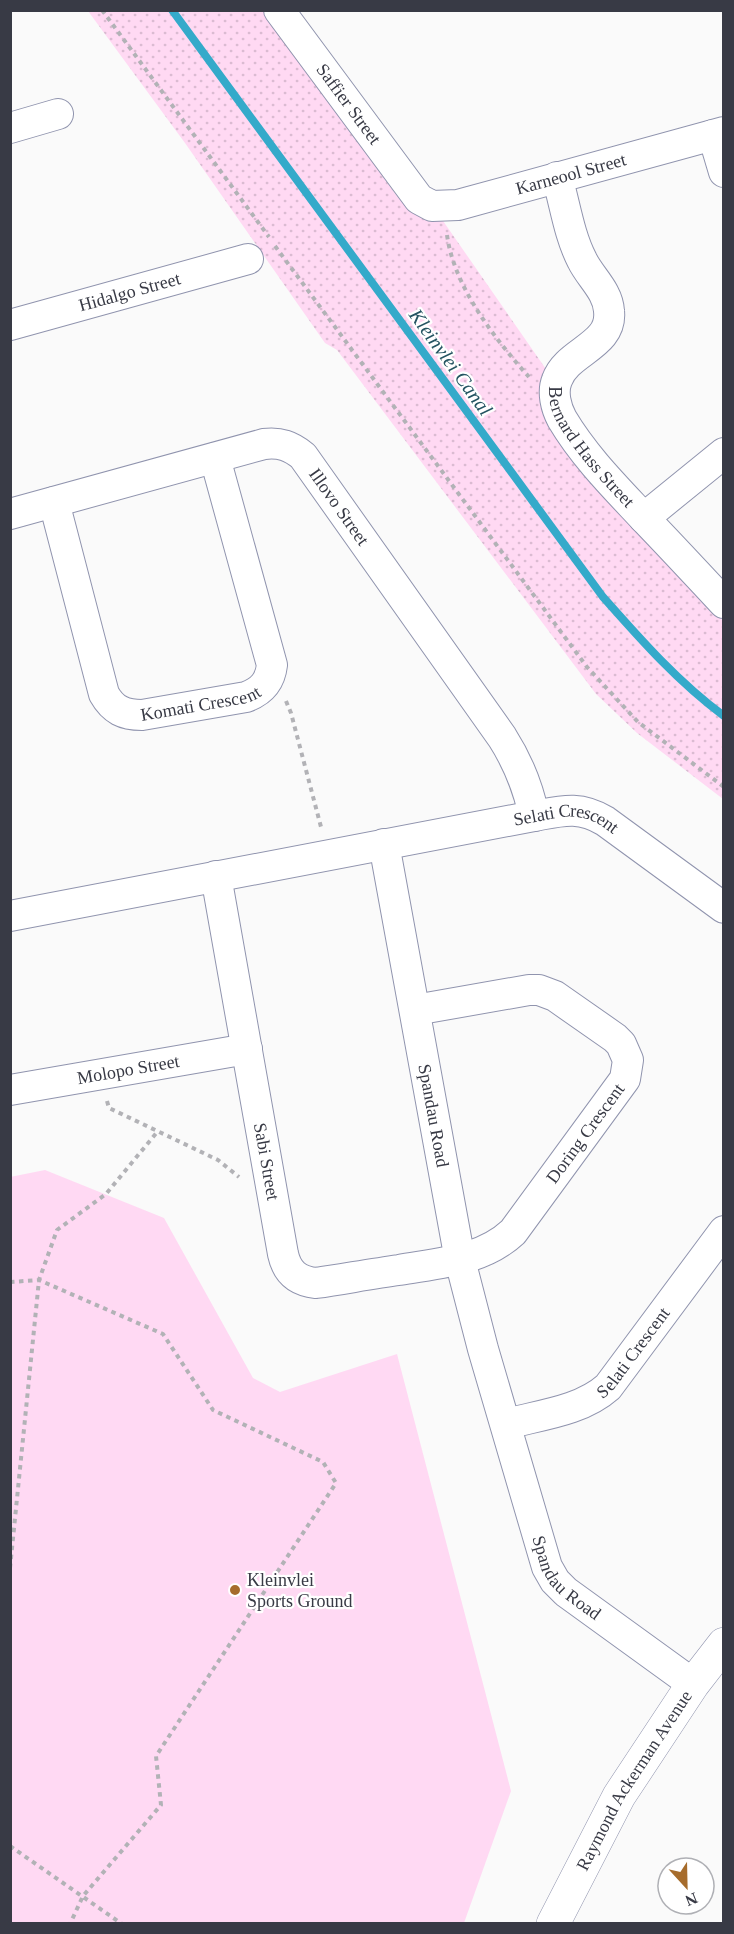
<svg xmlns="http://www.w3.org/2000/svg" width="734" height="1934" font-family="Georgia,serif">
<defs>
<pattern id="grass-dots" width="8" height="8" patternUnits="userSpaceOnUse" patternTransform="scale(1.5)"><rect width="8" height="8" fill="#ffd9f3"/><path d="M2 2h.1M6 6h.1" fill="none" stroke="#dbbbd2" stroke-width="1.8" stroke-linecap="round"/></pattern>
</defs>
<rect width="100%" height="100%" fill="#fafafa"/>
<!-- grass -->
<path fill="url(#grass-dots)" d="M88 11H263L397 196 405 204 441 218 548 372 556 429 618 513 723 621V799L637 733 596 694 337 350 325 343 185 143Z"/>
<!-- pitch -->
<path fill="#ffd9f3" d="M45 1170 164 1218 253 1378 280 1392 397 1354 511 1791 464 1923H11L10 1177Z"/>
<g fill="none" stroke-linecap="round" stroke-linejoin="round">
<!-- stream -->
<path stroke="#34aaca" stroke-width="8" d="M172 10 603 597C641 640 678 682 724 716"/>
<!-- minor casing -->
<g stroke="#9094ae" stroke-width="32">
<g id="minor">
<path id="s1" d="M279 10 419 199 432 206 458 205 724 132"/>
<path d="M10 128 58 114"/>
<path d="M713 135 724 172"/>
<path id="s2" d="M557 177C565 204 569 235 582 260 590 277 608 291 609 311 613 346 567 351 557 380 552 392 556 408 562 419 584 456 614 486 643 517 670 545 697 574 724 603"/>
<path id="s3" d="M10 325 248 259"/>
<path id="s4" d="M54 502 104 694C113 710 124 715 142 715L246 697C262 691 270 682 272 665L215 458"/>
<path id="s5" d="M10 514 264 444C280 442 291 446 303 456L502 737C518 762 528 786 534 816"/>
<path d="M644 518 724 453"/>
<path id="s6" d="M384 844 460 1260 483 1349 547 1567 555 1581 566 1592 693 1684"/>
<path id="s7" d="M216 876 283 1254C287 1272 297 1281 316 1283 343 1279 371 1274 399 1270 439 1263 482 1261 513 1232L625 1079 628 1060 621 1044 615 1038 555 996 539 990H529L415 1010"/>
<path id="s8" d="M10 916 534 816C561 811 579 805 605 821L724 908"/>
<path id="s9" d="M10 1090 247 1049"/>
<path id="s10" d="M506 1424C540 1415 581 1411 608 1387L724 1231"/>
</g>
</g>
<!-- tertiary casing -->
<g stroke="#9094ae" stroke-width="34">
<g id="tertiary">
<path id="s11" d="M553 1924 619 1796 693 1684 724 1644"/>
</g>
</g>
<!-- path -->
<path stroke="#b2b2b6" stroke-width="4" stroke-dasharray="4.5 4.5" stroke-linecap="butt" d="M102 10 269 237
M447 235C454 287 495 339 529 377
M275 246 587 667 638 722 724 787
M286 701 291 713 321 827
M107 1101 109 1108 218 1160 239 1177
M10 1282 39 1280 163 1334 213 1410 323 1462 336 1483 156 1756 161 1805 83 1896 70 1924
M10 1568 39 1280 57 1230 106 1194 158 1131
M10 1846 122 1924"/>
<!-- minor -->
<use href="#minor" stroke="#fff" stroke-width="30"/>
<!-- tertiary -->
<use href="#tertiary" stroke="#fff" stroke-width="33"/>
</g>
<!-- markers -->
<circle fill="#a66c2c" stroke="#fff" stroke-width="2" cx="235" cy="1590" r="6"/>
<g text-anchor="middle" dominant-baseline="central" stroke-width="4.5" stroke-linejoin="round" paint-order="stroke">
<!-- street labels -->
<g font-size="18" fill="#383a45" stroke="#fff">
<text stroke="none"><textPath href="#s1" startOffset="117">Saffier Street</textPath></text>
<text stroke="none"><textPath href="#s1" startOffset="393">Karneool Street</textPath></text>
<text stroke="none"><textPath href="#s3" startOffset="124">Hidalgo Street</textPath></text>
<text stroke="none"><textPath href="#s2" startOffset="314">Bernard Hass Street</textPath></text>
<text stroke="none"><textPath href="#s5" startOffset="368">Illovo Street</textPath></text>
<text stroke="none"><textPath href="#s4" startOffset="304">Komati Crescent</textPath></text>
<text stroke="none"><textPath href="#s8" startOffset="567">Selati Crescent</textPath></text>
<text stroke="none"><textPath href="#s9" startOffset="120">Molopo Street</textPath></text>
<text stroke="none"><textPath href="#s6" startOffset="276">Spandau Road</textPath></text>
<text stroke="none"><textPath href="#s7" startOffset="760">Doring Crescent</textPath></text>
<text stroke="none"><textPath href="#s7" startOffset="290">Sabi Street</textPath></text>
<text stroke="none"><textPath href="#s10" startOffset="152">Selati Crescent</textPath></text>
<text stroke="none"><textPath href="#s6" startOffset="762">Spandau Road</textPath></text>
<text stroke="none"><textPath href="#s11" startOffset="165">Raymond Ackerman Avenue</textPath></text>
</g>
<!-- poi labels -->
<g font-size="18" fill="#383a45" stroke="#fff" text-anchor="start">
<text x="247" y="1580">Kleinvlei<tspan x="247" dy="21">Sports Ground</tspan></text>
</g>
<!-- water labels -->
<g font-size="20" font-style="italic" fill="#255462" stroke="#fff">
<text transform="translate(451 362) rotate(54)">Kleinvlei Canal</text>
</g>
</g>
<!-- border -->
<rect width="734" height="1934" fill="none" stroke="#383a45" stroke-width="24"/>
<!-- north arrow -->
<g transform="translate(686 1886) rotate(158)"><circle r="28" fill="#ffffff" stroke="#afb0b5" stroke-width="1.5"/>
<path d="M0-4.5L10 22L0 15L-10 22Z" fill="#a66c2c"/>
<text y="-9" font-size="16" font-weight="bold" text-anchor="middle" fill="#383a45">N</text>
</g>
</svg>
